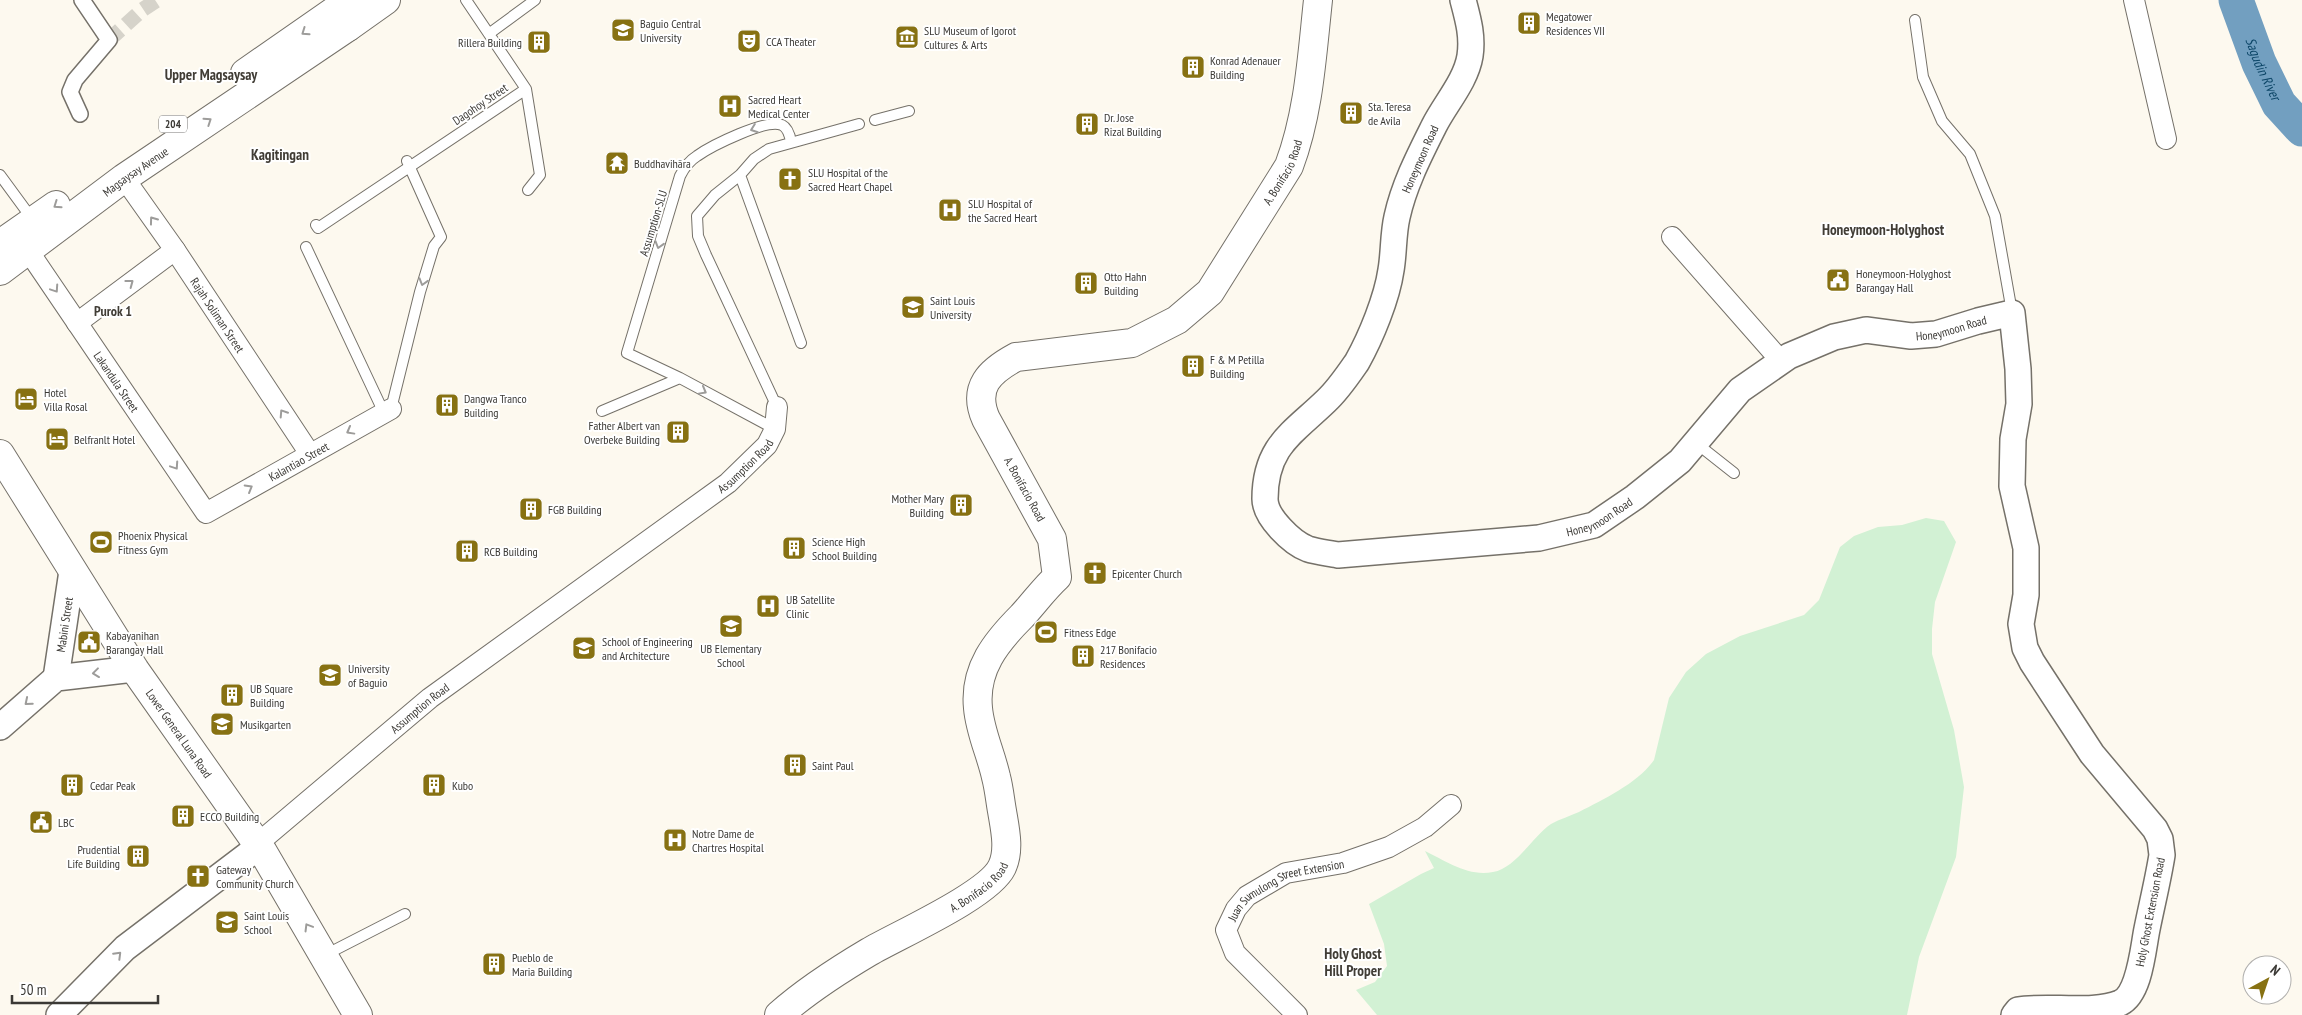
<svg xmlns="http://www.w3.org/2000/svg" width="2302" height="1015" font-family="'PT Sans Narrow',sans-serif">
<rect width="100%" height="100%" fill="#fdf9ef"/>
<!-- green -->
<path fill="#d2f1d4" d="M1926 518 1944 521 1956 542 1935 602 1932 629V654L1954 730 1964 787 1956 857 1919 957 1907 1015H1377L1356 990 1375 982 1387 966 1384 944 1369 904 1421 874 1434 868 1425 851C1446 861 1468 877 1493 872 1516 868 1532 837 1551 824 1560 819 1570 816 1579 812 1604 799 1638 783 1654 760L1669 698 1686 672 1706 654 1740 636 1804 615 1819 600 1840 547 1854 536 1878 527 1902 525Z"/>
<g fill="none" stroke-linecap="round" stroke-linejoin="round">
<!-- river -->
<path stroke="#729fc0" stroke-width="35" id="s1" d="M2236 0 2259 63 2279 104 2302 129"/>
<!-- pedestrian-tunnel -->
<path stroke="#d6d3ca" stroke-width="15" stroke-dasharray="15 8" stroke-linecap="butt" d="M109 40 142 10 157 0"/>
<!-- service casing -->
<g stroke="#757169" stroke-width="12">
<path id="service" d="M466 0 526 89 540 175 528 190
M1915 20 1923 77 1942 121 1970 154 1995 216 2012 312
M490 33 535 0
M875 120 909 111
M0 175 33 220
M740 175 801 343
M316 225 318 228 526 89
M306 247 384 413
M777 407 706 255 698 236 697 216 715 195 740 175 754 159 769 149 859 124
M391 409 420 292 434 246 441 237 407 161
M602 411 680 378
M775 429 680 378 627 353 680 176C684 168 689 161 697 156 711 146 767 118 782 125 788 128 790 136 791 142
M1696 443 1734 473
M325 955 405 914"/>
</g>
<!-- pedestrian casing -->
<g stroke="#757169" stroke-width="18">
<path id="pedestrian" d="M80 114 70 92 75 80 109 40 82 0"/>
</g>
<!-- minor casing -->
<g stroke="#757169" stroke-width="22">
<g id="minor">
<path d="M2134 0 2166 139"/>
<path id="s2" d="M124 178 175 250 310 454"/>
<path d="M1672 237 1781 361"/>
<path id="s3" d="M27 249 206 513 391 409"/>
<path d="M77 323 175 250"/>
<path id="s4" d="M257 844 430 698 728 483 767 445 775 429 777 407"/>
<path id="s5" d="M1297 1015 1235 953 1226 930 1236 909 1247 896 1286 873 1343 863 1389 847 1425 827 1451 805"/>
</g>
</g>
<!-- tertiary casing -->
<g stroke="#757169" stroke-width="28">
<g id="tertiary">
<path id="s6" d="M1463 0C1468 19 1473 36 1470 56 1466 81 1445 104 1434 126 1419 156 1404 185 1397 217 1393 234 1394 253 1391 270 1387 298 1371 337 1357 362 1348 375 1338 390 1326 401 1293 433 1265 446 1265 499 1265 517 1292 543 1308 549 1317 552 1328 553 1338 555L1539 538 1594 525 1635 497 1680 461 1740 390 1789 356 1834 337 1866 330 1911 336 1936 334 1978 321 2012 313 2018 369 2019 404 2013 439 2012 486 2026 548V595L2021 624 2025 648 2032 662 2092 754 2155 829 2160 839 2162 855C2158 880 2152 904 2147 929 2143 948 2140 994 2120 1003 2094 1014 2047 1005 2018 1010L2014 1015"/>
<path id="s7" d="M56 678 72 571"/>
<path d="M0 727 56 678 125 670H135"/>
<path d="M59 1015 125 948 249 854 257 844"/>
</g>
</g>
<!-- secondary casing -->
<g stroke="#757169" stroke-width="30">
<g id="secondary">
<path d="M348 27 386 0"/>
<path id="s8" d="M0 454 135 670 263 852 358 1015"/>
<path id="s9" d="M779 1015C806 991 837 971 869 952 898 935 989 895 1002 867 1010 850 1005 829 1002 811 1000 800 999 788 996 777 991 754 980 732 978 708 974 669 996 642 1022 616 1034 603 1044 589 1057 577L1052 539 986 419C972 387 990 371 1016 357L1132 343 1177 320 1210 292 1289 166C1309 113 1312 55 1318 0"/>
</g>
</g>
<!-- trunk casing -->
<g stroke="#757169" stroke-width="30">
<g id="trunk">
<path d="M245 73 350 0"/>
<path d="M0 244 56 205"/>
<path id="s10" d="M0 271 124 178 348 27 357 0"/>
</g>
</g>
<!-- service -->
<use href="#service" stroke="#fff" stroke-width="10"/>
<!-- pedestrian -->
<use href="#pedestrian" stroke="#fff" stroke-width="15"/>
<!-- minor -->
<use href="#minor" stroke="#fff" stroke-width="20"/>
<!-- tertiary -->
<use href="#tertiary" stroke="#fff" stroke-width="25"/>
<!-- secondary -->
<use href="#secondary" stroke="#fff" stroke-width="28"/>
<!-- trunk -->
<use href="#trunk" stroke="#fff" stroke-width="28"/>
</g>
<!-- one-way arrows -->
<defs><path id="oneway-chevron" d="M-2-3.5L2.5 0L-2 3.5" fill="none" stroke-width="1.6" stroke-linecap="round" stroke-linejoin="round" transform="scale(1.25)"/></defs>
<g stroke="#9d9c9a">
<use href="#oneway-chevron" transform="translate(305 32) rotate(145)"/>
<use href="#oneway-chevron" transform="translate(208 121) rotate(-34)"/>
<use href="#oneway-chevron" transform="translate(754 129) rotate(160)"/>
<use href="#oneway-chevron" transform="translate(57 205) rotate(145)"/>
<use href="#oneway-chevron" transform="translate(153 220) rotate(-126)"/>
<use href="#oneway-chevron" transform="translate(659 245) rotate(107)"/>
<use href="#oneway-chevron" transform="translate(423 282) rotate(107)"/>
<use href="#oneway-chevron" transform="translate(130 283) rotate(-37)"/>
<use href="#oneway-chevron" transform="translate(55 289) rotate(56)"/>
<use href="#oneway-chevron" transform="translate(703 391) rotate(29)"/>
<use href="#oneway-chevron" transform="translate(283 413) rotate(-123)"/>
<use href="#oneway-chevron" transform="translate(350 431) rotate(151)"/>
<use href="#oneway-chevron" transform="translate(175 466) rotate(56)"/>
<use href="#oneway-chevron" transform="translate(249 488) rotate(-30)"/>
<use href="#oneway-chevron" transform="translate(96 673) rotate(173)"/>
<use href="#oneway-chevron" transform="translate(28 702) rotate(140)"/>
<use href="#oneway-chevron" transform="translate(308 927) rotate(-121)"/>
<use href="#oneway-chevron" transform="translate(118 955) rotate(-45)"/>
</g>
<!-- icons -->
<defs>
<g id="building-square" transform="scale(1.25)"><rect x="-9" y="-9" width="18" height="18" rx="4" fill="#877112" stroke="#fff"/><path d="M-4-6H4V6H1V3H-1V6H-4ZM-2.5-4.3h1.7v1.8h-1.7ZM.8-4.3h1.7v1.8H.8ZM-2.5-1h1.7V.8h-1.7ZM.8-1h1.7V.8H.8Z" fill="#fff"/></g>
<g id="university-square" transform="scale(1.25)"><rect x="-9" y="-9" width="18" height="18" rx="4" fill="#877112" stroke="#fff"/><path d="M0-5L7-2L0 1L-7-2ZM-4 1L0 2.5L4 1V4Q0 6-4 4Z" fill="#fff"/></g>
<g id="museum-square" transform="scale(1.25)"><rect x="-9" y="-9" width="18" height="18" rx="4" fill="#877112" stroke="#fff"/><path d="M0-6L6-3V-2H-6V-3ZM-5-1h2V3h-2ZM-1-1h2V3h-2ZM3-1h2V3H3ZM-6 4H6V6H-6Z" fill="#fff"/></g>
<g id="theatre-square" transform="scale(1.25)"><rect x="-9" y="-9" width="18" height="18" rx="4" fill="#877112" stroke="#fff"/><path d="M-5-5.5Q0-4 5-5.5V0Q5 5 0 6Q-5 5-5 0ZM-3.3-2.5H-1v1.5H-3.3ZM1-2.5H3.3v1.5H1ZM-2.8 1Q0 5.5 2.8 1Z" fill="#fff"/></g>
<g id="hospital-square" transform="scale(1.25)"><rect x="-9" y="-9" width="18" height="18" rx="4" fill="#877112" stroke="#fff"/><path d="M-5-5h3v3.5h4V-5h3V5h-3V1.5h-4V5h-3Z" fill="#fff"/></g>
<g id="temple-square" transform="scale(1.25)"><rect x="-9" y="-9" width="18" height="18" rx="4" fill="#877112" stroke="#fff"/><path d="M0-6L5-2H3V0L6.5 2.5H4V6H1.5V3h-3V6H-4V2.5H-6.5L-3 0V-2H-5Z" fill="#fff"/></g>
<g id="church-square" transform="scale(1.25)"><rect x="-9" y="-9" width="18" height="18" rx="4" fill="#877112" stroke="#fff"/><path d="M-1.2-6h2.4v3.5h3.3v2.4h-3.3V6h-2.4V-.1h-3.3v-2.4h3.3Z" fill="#fff"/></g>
<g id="civic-square" transform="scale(1.25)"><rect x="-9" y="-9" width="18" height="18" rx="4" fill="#877112" stroke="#fff"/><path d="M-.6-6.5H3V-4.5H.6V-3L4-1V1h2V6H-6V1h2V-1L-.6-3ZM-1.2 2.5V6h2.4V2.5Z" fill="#fff"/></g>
<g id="hotel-square" transform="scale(1.25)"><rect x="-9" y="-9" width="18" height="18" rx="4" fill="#877112" stroke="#fff"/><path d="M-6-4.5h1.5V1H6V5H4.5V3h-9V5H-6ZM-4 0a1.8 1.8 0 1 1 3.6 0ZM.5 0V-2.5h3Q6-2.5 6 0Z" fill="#fff"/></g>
<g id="stadium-square" transform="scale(1.25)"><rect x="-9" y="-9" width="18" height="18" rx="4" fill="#877112" stroke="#fff"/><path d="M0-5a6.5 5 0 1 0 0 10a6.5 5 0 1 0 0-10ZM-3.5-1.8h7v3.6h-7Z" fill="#fff"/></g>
<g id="school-square" transform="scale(1.25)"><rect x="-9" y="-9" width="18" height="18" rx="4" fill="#877112" stroke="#fff"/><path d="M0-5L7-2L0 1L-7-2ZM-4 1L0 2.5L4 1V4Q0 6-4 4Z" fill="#fff"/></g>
</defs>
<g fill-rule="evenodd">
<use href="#building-square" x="1529" y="23"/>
<use href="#university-square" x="623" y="30"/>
<use href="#museum-square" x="907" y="37"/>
<use href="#theatre-square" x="749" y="41"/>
<use href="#building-square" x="539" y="42"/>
<use href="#building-square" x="1193" y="67"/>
<use href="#hospital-square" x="730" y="106"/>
<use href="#building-square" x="1351" y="113"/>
<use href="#building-square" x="1087" y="124"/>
<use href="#temple-square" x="617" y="163"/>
<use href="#church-square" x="790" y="179"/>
<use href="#hospital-square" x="950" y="210"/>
<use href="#civic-square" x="1838" y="280"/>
<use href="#building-square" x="1086" y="283"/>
<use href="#university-square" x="913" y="307"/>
<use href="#building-square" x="1193" y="366"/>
<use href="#hotel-square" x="26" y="399"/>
<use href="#building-square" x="447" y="405"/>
<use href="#building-square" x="678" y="432"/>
<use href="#hotel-square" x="57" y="439"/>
<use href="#building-square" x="961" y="505"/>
<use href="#building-square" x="531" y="509"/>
<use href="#stadium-square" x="101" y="542"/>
<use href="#building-square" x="794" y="548"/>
<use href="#building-square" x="467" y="551"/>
<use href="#church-square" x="1095" y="573"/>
<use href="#hospital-square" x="768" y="606"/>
<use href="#school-square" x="731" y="626"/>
<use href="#stadium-square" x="1046" y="632"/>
<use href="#civic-square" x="89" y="642"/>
<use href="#school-square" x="584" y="648"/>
<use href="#building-square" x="1083" y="656"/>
<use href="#university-square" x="330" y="675"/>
<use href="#building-square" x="232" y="695"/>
<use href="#school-square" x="222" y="724"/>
<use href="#building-square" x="795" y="765"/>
<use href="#building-square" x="72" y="785"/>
<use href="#building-square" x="434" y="785"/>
<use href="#building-square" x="183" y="816"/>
<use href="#civic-square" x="41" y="822"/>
<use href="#hospital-square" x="675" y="840"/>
<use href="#building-square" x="138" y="856"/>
<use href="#church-square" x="198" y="876"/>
<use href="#school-square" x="227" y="922"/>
<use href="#building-square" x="494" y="964"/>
</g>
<g text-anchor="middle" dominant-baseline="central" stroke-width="4" stroke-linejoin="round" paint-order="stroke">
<!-- shield labels -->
<rect fill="#fff" stroke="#767472" stroke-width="1" x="159" y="115.5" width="28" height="17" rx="4"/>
<g font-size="11" font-weight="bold" fill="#3b3935">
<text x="173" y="124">204</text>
</g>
<!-- poi labels -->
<g font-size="12" fill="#3b3935" stroke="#fff" text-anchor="start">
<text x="1546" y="16">Megatower<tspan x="1546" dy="14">Residences VII</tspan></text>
<text x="640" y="23">Baguio Central<tspan x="640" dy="14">University</tspan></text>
<text x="924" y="30">SLU Museum of Igorot<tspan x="924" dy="14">Cultures &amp; Arts</tspan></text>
<text x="766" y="41">CCA Theater</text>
<text x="522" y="42" text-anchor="end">Rillera Building</text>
<text x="1210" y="60">Konrad Adenauer<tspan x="1210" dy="14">Building</tspan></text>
<text x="748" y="99">Sacred Heart<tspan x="748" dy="14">Medical Center</tspan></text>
<text x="1368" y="106">Sta. Teresa<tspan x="1368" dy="14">de Avila</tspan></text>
<text x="1104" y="117">Dr. Jose<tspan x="1104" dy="14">Rizal Building</tspan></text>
<text x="634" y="163">Buddhavihāra</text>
<text x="808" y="172">SLU Hospital of the<tspan x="808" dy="14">Sacred Heart Chapel</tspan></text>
<text x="968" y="203">SLU Hospital of<tspan x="968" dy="14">the Sacred Heart</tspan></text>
<text x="1856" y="273">Honeymoon-Holyghost<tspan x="1856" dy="14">Barangay Hall</tspan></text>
<text x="1104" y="276">Otto Hahn<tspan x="1104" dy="14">Building</tspan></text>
<text x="930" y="300">Saint Louis<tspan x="930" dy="14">University</tspan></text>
<text x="1210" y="359">F &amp; M Petilla<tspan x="1210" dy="14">Building</tspan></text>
<text x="44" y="392">Hotel<tspan x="44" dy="14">Villa Rosal</tspan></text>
<text x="464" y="398">Dangwa Tranco<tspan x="464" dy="14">Building</tspan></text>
<text x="660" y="425" text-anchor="end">Father Albert van<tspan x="660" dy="14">Overbeke Building</tspan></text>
<text x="74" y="439">Belfranlt Hotel</text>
<text x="944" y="498" text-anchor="end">Mother Mary<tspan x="944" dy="14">Building</tspan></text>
<text x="548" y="509">FGB Building</text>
<text x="118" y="535">Phoenix Physical<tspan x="118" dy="14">Fitness Gym</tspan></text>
<text x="812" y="541">Science High<tspan x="812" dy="14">School Building</tspan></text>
<text x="484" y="551">RCB Building</text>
<text x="1112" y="573">Epicenter Church</text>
<text x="786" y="599">UB Satellite<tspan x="786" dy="14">Clinic</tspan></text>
<text x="1064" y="632">Fitness Edge</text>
<text x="106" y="635">Kabayanihan<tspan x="106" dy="14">Barangay Hall</tspan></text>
<text x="602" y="641">School of Engineering<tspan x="602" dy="14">and Architecture</tspan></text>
<text x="731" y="648" text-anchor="middle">UB Elementary<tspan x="731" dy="14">School</tspan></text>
<text x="1100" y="649">217 Bonifacio<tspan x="1100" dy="14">Residences</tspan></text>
<text x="348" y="668">University<tspan x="348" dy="14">of Baguio</tspan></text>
<text x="250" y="688">UB Square<tspan x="250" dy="14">Building</tspan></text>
<text x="240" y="724">Musikgarten</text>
<text x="812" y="765">Saint Paul</text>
<text x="90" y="785">Cedar Peak</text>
<text x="452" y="785">Kubo</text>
<text x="200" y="816">ECCO Building</text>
<text x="58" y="822">LBC</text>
<text x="692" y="833">Notre Dame de<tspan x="692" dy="14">Chartres Hospital</tspan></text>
<text x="120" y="849" text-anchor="end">Prudential<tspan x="120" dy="14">Life Building</tspan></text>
<text x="216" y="869">Gateway<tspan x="216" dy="14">Community Church</tspan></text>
<text x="244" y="915">Saint Louis<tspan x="244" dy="14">School</tspan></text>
<text x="512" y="957">Pueblo de<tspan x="512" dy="14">Maria Building</tspan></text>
</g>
<!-- street labels -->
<g font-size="12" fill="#3b3935" stroke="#fff">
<text transform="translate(480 104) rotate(-34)">Dagohoy Street</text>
<text transform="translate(1420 159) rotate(-66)">Honeymoon Road</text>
<text stroke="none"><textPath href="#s10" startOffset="168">Magsaysay Avenue</textPath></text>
<text stroke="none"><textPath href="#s9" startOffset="1195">A. Bonifacio Road</textPath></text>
<text transform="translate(653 223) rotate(-73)">Assumption-SLU</text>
<text stroke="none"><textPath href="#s2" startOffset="166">Rajah Soliman Street</textPath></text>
<text stroke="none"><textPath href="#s6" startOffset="1342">Honeymoon Road</textPath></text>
<text stroke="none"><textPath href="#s3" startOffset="160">Lakandula Street</textPath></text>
<text stroke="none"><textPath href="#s3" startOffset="425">Kalantiao Street</textPath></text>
<text stroke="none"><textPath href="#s4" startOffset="618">Assumption Road</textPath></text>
<text transform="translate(1025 489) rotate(61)">A. Bonifacio Road</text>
<text stroke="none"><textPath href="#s6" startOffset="922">Honeymoon Road</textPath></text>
<text stroke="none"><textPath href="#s7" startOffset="54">Mabini Street</textPath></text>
<text stroke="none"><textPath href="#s4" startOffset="212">Assumption Road</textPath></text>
<text stroke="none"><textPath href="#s8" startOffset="332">Lower General Luna Road</textPath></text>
<text stroke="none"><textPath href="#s9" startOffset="238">A. Bonifacio Road</textPath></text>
<text stroke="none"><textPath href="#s5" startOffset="190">Juan Sumulong Street Extension</textPath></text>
<text transform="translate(2150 912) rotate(-79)">Holy Ghost Extension Road</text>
</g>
<!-- water labels -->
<g font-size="14" font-style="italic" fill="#0d4667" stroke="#fff">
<text stroke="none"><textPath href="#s1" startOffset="74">Sagudin River</textPath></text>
</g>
<!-- neighbourhood labels -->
<g font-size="14" font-weight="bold" fill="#413d36" stroke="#fff">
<text x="113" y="311">Purok 1</text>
</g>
<!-- quarter labels -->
<g font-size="15" font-weight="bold" fill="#413d36" stroke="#fff">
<text x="211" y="74">Upper Magsaysay</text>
<text x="280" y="154">Kagitingan</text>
<text x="1883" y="229">Honeymoon-Holyghost</text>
<text x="1353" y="953">Holy Ghost<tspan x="1353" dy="17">Hill Proper</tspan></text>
</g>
</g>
<!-- north arrow -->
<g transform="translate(2267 980) rotate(40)"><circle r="24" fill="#ffffff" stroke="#b1b0ae"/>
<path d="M0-4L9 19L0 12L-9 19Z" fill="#877112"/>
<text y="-8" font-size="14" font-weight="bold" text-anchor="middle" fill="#3b3935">N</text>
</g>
<!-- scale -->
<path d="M12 995v8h146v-8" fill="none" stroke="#3b3935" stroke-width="2.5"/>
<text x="20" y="995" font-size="15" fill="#3b3935" stroke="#ffffff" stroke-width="4" paint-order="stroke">50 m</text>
</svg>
